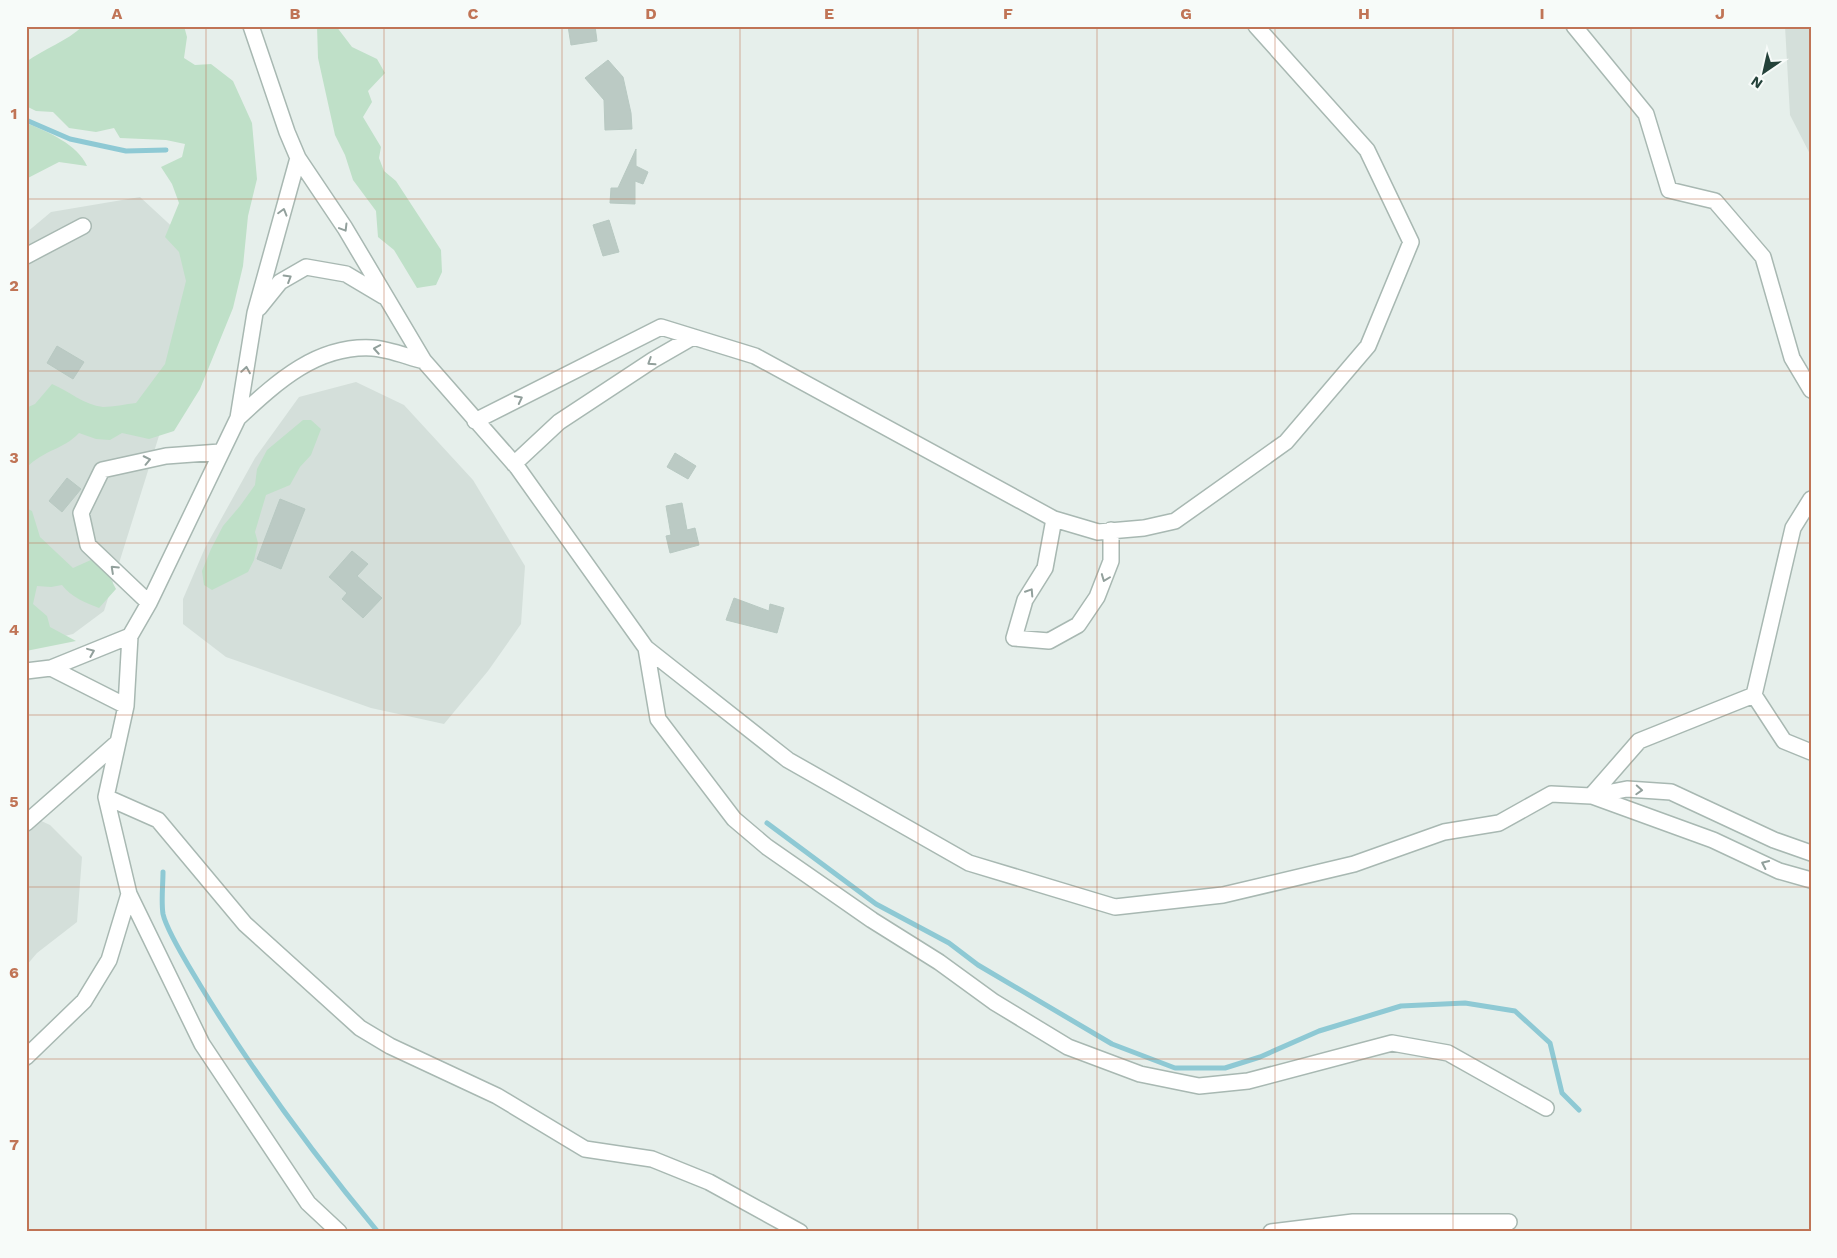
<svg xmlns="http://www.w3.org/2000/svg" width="1837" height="1258" font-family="'Work Sans',sans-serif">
<rect width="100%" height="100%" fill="#e6efeb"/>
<!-- built -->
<path fill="#d4dfda" d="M1785 26H1811V156L1790 115Z
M140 197 192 245 206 286 104 611 73 634 26 645V233L51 212Z
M356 382 404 405 473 480 525 566 521 624 488 671 444 724 371 708 226 657 183 624V599L205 548 255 458 299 397Z
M26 814 50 825 82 857 77 922 37 953 26 966Z"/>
<!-- green -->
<path fill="#bfe0c8" d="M83 26H184L187 37 184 58 195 65 211 64 233 81 252 123 257 179 248 216 243 266 233 308 200 389 174 431 149 439 122 433 110 440 96 439 79 433C63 450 45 449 26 468V408L35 404 52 384C69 391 84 405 103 407 113 407 126 404 136 403L165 364 186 281 179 252 165 237 179 203 172 184 161 167 182 157 185 144 166 140 120 138 114 128 96 132 69 128 53 112 36 111 26 106V62C44 49 67 41 83 26Z
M317 26H336L352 47 377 59 385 73 368 91 372 102 363 117 381 147 379 158 384 171 396 181 441 250 442 272 436 285 417 288 394 250 378 237 376 211 353 180 345 155 335 135 318 58Z
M26 123C47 131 78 145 87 166L59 162 26 179Z
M303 420H311L321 429 311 455 300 467 290 485 266 495 255 532 258 543 254 560 248 572 212 590 204 585 202 571 211 549 223 526 240 506 255 485 257 469 267 450Z
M26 508 32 511 40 537 73 568 93 559 104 566 116 589 99 608C86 603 71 597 62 585L51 587 37 586 33 604 47 616 50 627 76 641 26 651Z"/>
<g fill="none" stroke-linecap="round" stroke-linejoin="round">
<!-- stream -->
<path stroke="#8ec9d4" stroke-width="5" d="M26 120 70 139 126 151 166 150
M767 823 876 904 949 943 978 965 1112 1044 1175 1068H1225L1260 1057 1319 1031 1401 1006 1465 1003 1515 1011 1550 1043 1562 1093 1579 1110
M163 872C163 885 161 901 163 914 167 932 190 968 200 985 253 1072 313 1154 378 1232"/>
</g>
<!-- building -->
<path fill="#bbcac4" stroke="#b8c9c2" d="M568 26H595L597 41 571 45Z
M608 60 623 77 631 113 632 129 605 130 604 100 585 78Z
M636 149V166L648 172 643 184 635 181V204L610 203 611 188H618Z
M609 220 619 252 603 256 593 225Z
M57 346 84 362 73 379 47 363Z
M675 453 696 466 688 479 667 467Z
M67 478 81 489 62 512 49 501Z
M280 499 305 509 281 569 257 559Z
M682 503 687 530 695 528 699 545 670 553 666 536 671 535 666 506Z
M352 551 368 564 357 576 382 598 363 618 342 599 347 593 329 577Z
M734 598 769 611 770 604 784 608 777 633 726 620Z"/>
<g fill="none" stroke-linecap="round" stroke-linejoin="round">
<!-- minor casing -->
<g stroke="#a8b8b2" stroke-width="18">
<path id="minor" d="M251 26 287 132 298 158 345 228 424 361 517 467 646 648 788 760 969 863 1115 907 1223 895 1354 864 1444 832 1499 823 1551 794 1591 796 1627 789 1671 792 1774 840 1811 853
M1574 26 1646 114 1669 190 1715 201 1763 257 1792 358 1811 390
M298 158 255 313 238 418 149 603 130 636 126 706 106 797 129 894 202 1044 308 1203 339 1232
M26 256 83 226
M259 308 280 282 306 267 346 274 383 296
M238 418C276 383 316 345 372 348 389 349 408 357 424 361
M475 421 661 327 755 356 1054 519 1098 532 1144 528 1175 521 1286 442 1368 346 1411 242 1367 150 1256 26
M514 464 559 422 653 360 693 337
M1054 519 1045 568 1025 600 1014 638 1049 641 1078 625 1097 597 1111 561V530
M149 603 88 545 81 513 102 470 166 456 220 452
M646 648 658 719 734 819 767 847 872 920 939 962 994 1002 1068 1047 1140 1074 1199 1086 1248 1081 1392 1043 1448 1053 1546 1108
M51 668 126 706
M26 671 51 668 130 636
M1754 695 1793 528 1811 499
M1591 796 1639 741 1754 695 1784 741 1811 752
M1592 796 1713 840 1779 871 1811 880
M106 797 158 820 245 924 360 1028 390 1046 497 1096 585 1149 652 1159 709 1182 800 1232
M26 823 117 743
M26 1057 84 1001 109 960 129 894
M1271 1232 1353 1222H1509"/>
</g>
<!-- minor -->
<use href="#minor" stroke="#fff" stroke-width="15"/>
</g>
<!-- one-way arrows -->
<defs><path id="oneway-chevron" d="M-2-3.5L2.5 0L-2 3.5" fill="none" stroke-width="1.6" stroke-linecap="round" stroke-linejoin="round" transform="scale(1.25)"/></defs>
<g stroke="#92a09c">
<use href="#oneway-chevron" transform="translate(283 212) rotate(-74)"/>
<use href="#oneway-chevron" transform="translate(344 228) rotate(59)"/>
<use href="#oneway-chevron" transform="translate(288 278) rotate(-31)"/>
<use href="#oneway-chevron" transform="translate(377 349) rotate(-170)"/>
<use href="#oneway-chevron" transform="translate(651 362) rotate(147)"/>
<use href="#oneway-chevron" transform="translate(246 370) rotate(-81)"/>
<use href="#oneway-chevron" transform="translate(519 399) rotate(-27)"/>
<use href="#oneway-chevron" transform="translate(147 460) rotate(-12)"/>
<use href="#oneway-chevron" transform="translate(114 569) rotate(-137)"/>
<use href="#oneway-chevron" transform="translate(1105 578) rotate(111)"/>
<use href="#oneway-chevron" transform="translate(1030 592) rotate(-57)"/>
<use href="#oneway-chevron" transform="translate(91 652) rotate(-22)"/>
<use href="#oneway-chevron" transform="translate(1639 790) rotate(3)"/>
<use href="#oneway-chevron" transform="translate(1765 864) rotate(-155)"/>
</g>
<!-- grid -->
<path fill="none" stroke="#c07456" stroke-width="1" stroke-opacity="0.55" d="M206 26V1232M384 26V1232M562 26V1232M740 26V1232M918 26V1232M1097 26V1232M1275 26V1232M1453 26V1232M1631 26V1232M26 199H1811M26 371H1811M26 543H1811M26 715H1811M26 887H1811M26 1059H1811"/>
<!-- border -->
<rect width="1837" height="1258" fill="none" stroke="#f7fbf9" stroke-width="55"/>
<!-- north arrow -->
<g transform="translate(1764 72) rotate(214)" stroke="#f7fbf9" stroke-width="4" paint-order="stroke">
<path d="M0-4L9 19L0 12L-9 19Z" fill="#24423a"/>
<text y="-8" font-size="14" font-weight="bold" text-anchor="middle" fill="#24423a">N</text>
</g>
<rect x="28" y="28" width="1782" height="1202" fill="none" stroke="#c07456" stroke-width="2"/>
<g font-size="16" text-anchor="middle" font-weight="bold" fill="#c07456">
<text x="117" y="19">A</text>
<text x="295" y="19">B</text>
<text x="473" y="19">C</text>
<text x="651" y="19">D</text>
<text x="829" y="19">E</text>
<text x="1008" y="19">F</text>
<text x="1186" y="19">G</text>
<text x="1364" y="19">H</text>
<text x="1542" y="19">I</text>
<text x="1720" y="19">J</text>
<text x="14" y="119">1</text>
<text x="14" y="291">2</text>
<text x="14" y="463">3</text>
<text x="14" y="635">4</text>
<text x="14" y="807">5</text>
<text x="14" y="978">6</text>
<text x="14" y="1150">7</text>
</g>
</svg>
